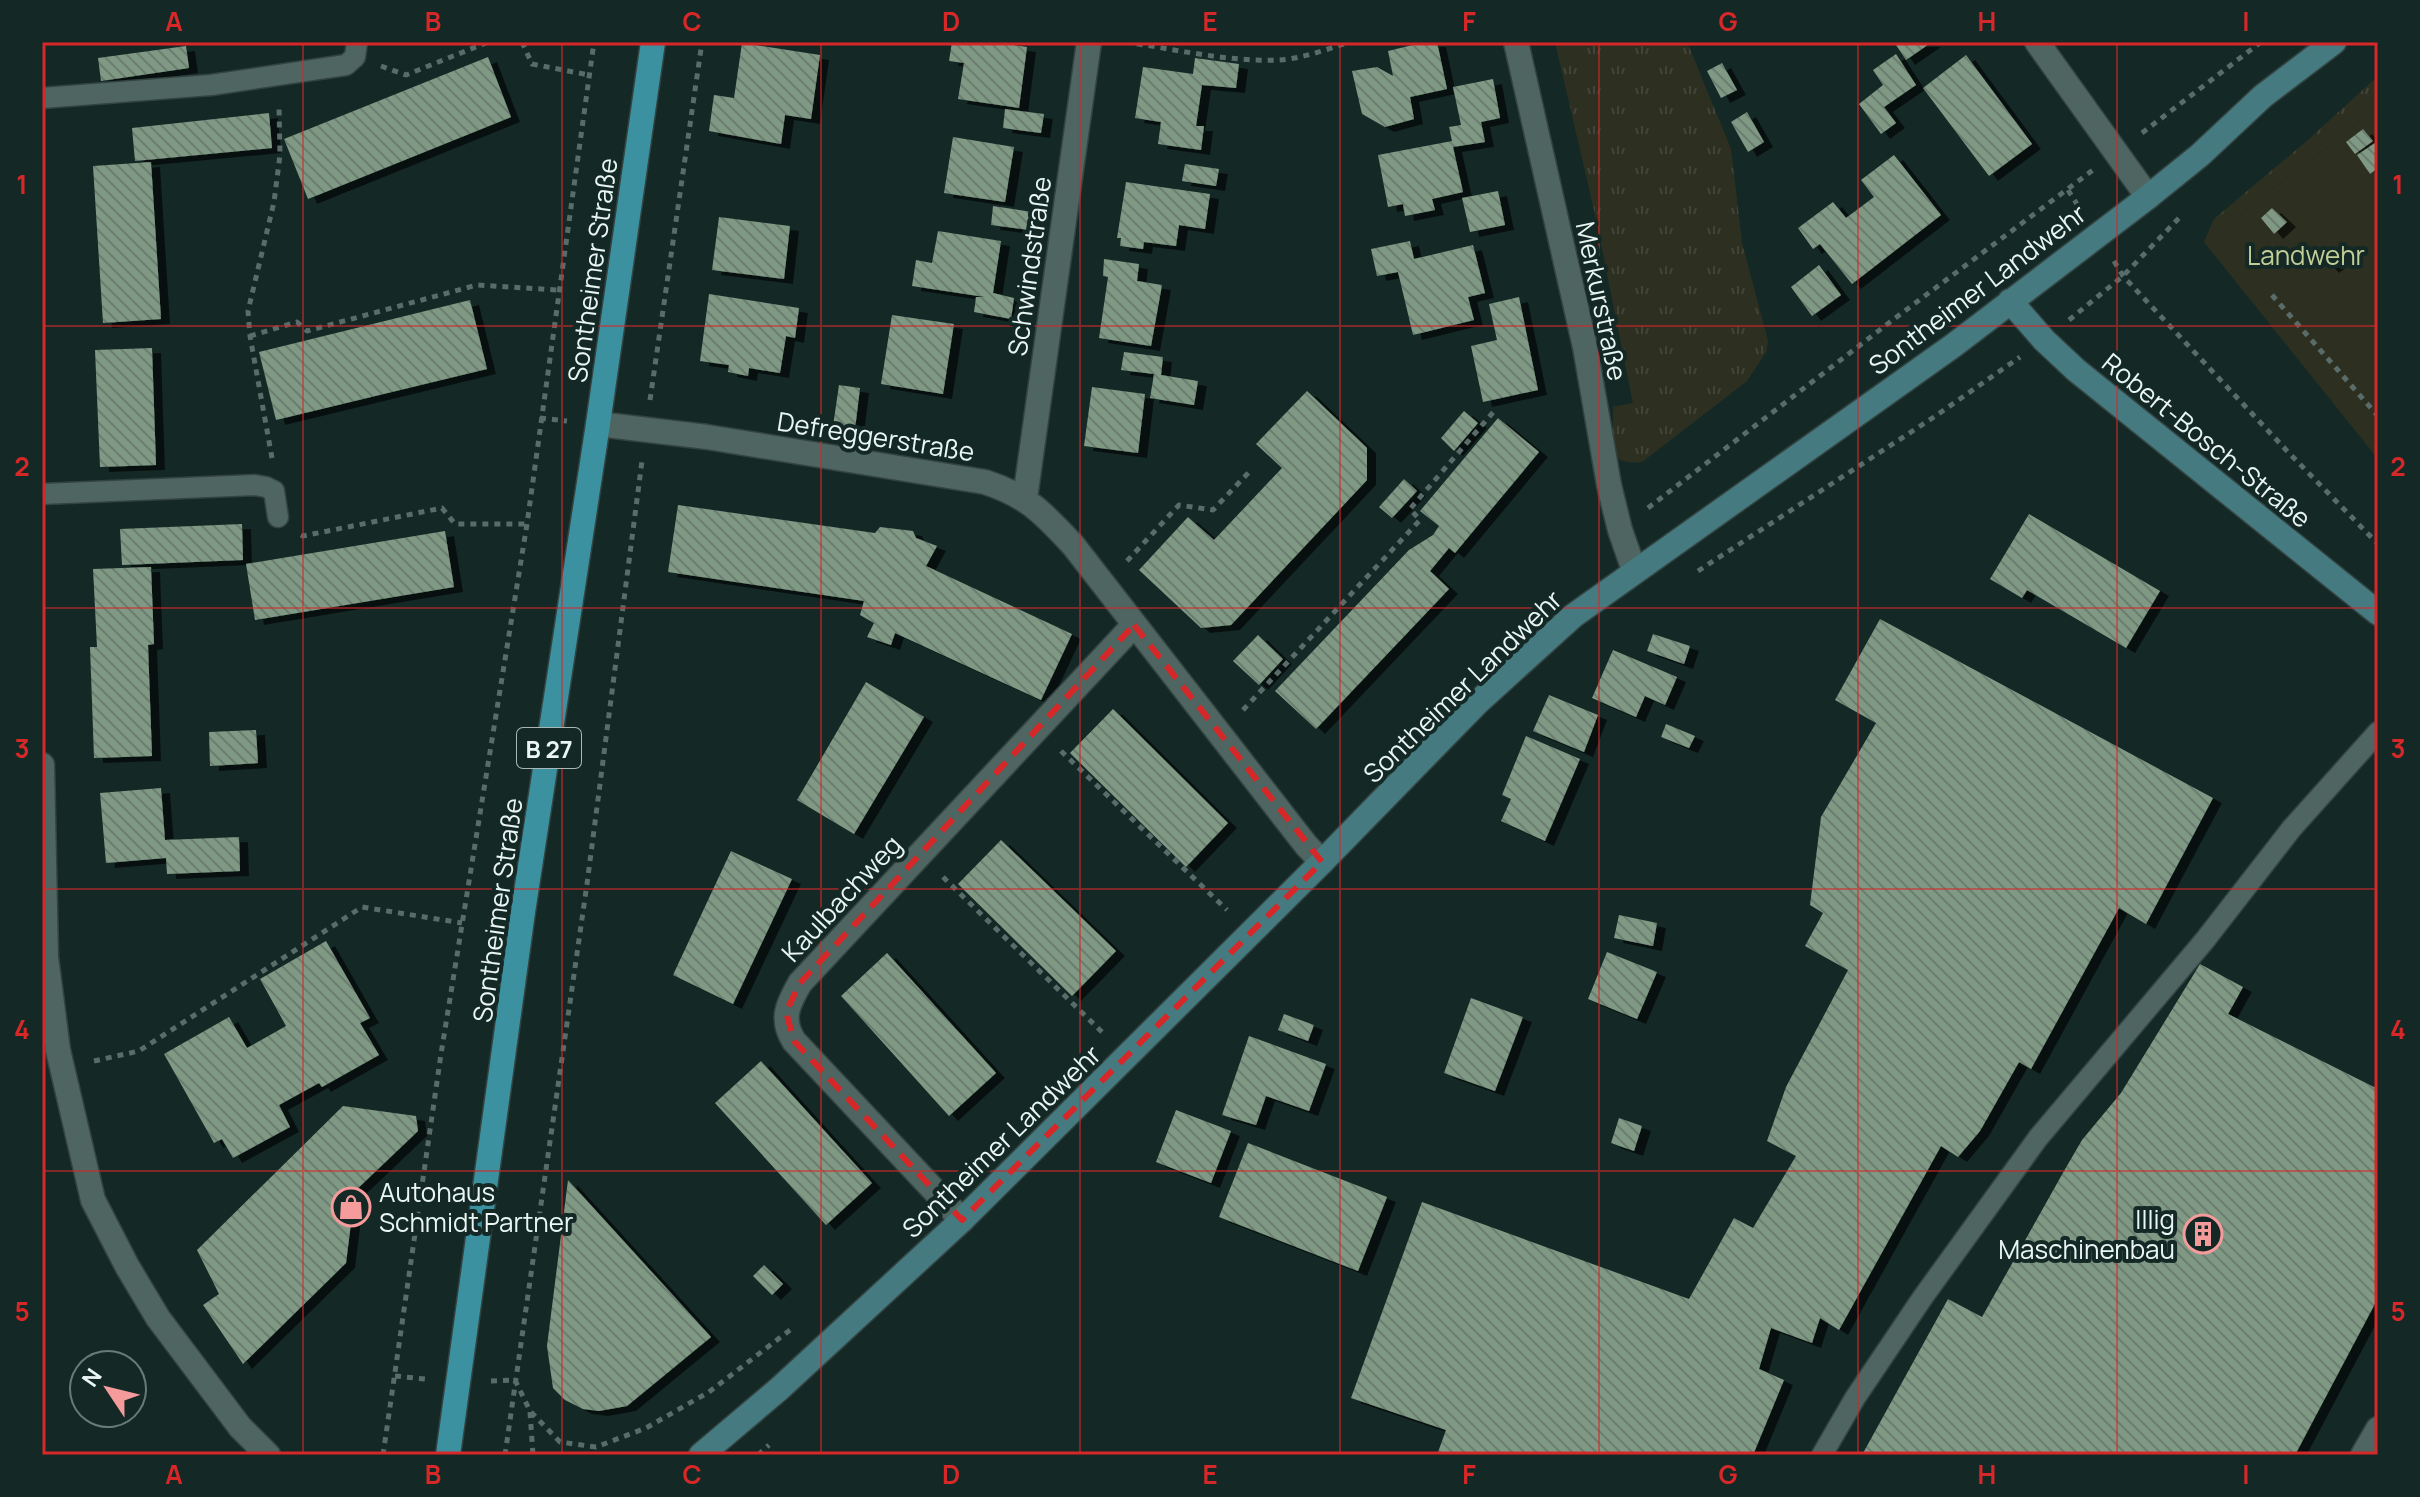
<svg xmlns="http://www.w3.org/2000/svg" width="2420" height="1497" font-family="Manrope,sans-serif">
<defs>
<pattern id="grass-tufts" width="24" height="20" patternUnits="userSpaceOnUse" patternTransform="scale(2)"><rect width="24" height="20" fill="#2d3021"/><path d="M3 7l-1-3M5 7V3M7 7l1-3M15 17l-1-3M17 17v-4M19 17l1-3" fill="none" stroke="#414437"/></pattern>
<pattern id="building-back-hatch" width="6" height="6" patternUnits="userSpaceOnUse" patternTransform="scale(2)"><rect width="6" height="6" fill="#7f9984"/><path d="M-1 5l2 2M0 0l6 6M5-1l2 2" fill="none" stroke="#6b7d6f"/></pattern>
<filter id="shadow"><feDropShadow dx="9" dy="5" stdDeviation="0" flood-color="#0009"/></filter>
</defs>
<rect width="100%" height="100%" fill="#142926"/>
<!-- grass -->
<path fill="url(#grass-tufts)" d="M1555 42H1687L1731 149 1742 243 1768 341 1766 352 1747 381 1642 462C1630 463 1622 463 1613 454V407L1633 403 1595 214Z
M2378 76V108L2204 242 2214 219 2308 140Z"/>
<!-- garden -->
<path fill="#2d3021" d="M2378 108V459L2204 242Z"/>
<!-- building -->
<path fill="url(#building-back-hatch)" filter="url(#shadow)" d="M952 42H993L1027 47 1019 108 958 99 964 63 949 61Z
M1425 42H1437L1447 89 1410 97 1414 119 1385 127 1362 114 1352 71 1377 67 1393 76 1388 51Z
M1894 42H1932L1906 60Z
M742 43 820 55 811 119 785 115 781 144 709 131 714 95 734 98Z
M186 46 189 68 101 81 98 58Z
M1896 54 1916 85 1884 107 1896 123 1881 134 1859 104 1883 85 1873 70Z
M1966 55 2032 144 1989 176 1923 88Z
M488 57 511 117 308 199 284 139Z
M1195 58 1239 64 1236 88 1202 85 1196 126H1204L1201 150 1158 144 1161 122 1135 118 1143 67 1193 74Z
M1722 63 1737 90 1721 98 1707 71Z
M1493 79 1500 118 1481 122 1485 142 1453 147 1463 192 1432 199 1435 210 1405 216 1403 204 1388 207 1378 155 1452 141 1449 127 1461 125 1453 87Z
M1005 109 1044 114 1041 133 1003 128Z
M1747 112 1764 142 1748 152 1731 122Z
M269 113 272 148 135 161 132 128Z
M2363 129 2373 141 2355 154 2346 142Z
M953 137 1014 147 1005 202 944 193Z
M2378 141V168L2370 174 2357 155Z
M1894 155 1941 215 1852 284 1820 244 1813 249 1798 228 1833 202 1846 218 1874 197 1861 180Z
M151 162 161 319 103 323 93 166Z
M1185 164 1219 169 1216 186 1182 181Z
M1126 182 1210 194 1205 229 1179 225 1176 246 1144 242 1143 249 1120 246 1121 238H1117Z
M1498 191 1505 225 1470 232 1462 198Z
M993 206 1032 212 1029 230 991 225Z
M2272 208 2287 222 2274 234 2261 218Z
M719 217 790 226 784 279 712 270Z
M938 231 1001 241 993 293 1014 298 1011 319 974 312 976 297H985L912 286 916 260 932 263Z
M1410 241 1414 259 1473 245 1485 293 1468 297 1474 320 1413 335 1398 272 1377 276 1371 249Z
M2330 249 2338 262 2330 268 2319 256Z
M1104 259 1139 264 1137 281 1162 285 1151 346 1099 338 1108 277 1103 276Z
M1819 265 1841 295 1812 316 1791 287Z
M709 294 799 308 795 338 786 336 780 373 749 368 748 376 728 372 729 365 700 361Z
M1519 297 1538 390 1483 402 1471 346 1497 340 1489 304Z
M470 300 487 369 276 420 259 352Z
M892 315 954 324 943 394 881 384Z
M152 348 156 465 100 467 95 350Z
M1124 352 1163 357 1161 375 1198 381 1194 405 1150 398 1154 374 1121 370Z
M839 385 860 388 855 429 833 426Z
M1092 387 1145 394 1138 453 1084 446Z
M1307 391 1367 448V480L1231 625 1201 628 1139 570 1188 517 1214 540 1282 468 1256 444Z
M1464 411 1478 423 1454 451 1441 438Z
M1498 418 1539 452 1455 553 1449 548 1430 571 1449 589 1316 729 1275 691 1409 550 1433 535 1439 526 1420 511Z
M1404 479 1417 491 1392 518 1379 507Z
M678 505 875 533 880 527 913 531 916 538 937 546 926 566 1072 634 1041 700 895 633 891 645 867 637 874 623 860 615 864 601 668 572Z
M2029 514 2160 591 2126 648 2027 590 2022 598 1990 579Z
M242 524 243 560 122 565 120 529Z
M445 531 454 587 255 620 246 564Z
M151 567 154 644 148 645 152 756 94 758 90 647H97L93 569Z
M1880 619 2213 798 2146 924 2119 908 2031 1069 2019 1062 1980 1131 1958 1157 1941 1146 1839 1330 1820 1318 1812 1343 1771 1328 1759 1369 1784 1380 1753 1455H1437L1446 1430 1351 1398 1422 1202 1689 1299 1734 1218 1753 1228 1796 1156 1767 1141 1786 1087 1848 970 1805 946 1823 913 1810 905 1821 817 1876 723 1835 700Z
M1653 634 1690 646 1684 664 1647 651Z
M1258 635 1283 659 1259 685 1233 661Z
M1613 650 1677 677 1665 705 1645 696 1636 717 1592 698Z
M866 682 924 717 854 834 797 800Z
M1549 695 1598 715 1584 752 1533 731Z
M1113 709 1228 823 1186 867 1070 753Z
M1666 724 1695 736 1689 748 1661 737Z
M256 730 258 763 210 766 209 732Z
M1526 736 1580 759 1545 841 1501 821 1511 799 1502 795Z
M161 788 165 840 239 837 240 871 167 874 166 858 106 863 100 793Z
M1001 840 1116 951 1072 996 958 884Z
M731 851 792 879 733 1004 673 975Z
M1619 915 1657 923 1653 946 1614 938Z
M326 941 370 1018 360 1023 379 1055 322 1087 319 1083 279 1105 290 1127 233 1158 222 1139 214 1143 164 1054 229 1017 247 1048 286 1026 260 979Z
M1607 952 1657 972 1637 1019 1588 999Z
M887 953 996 1073 949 1116 841 996Z
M2200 964 2243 987 2228 1014 2378 1089V1298L2295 1455H1862L1948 1299 1982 1317 2064 1171 2082 1140 2121 1093Z
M1471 998 1523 1017 1495 1091 1444 1073Z
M1284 1014 1314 1025 1308 1041 1278 1030Z
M1249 1036 1326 1064 1309 1111 1266 1096 1256 1125 1222 1115Z
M761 1061 872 1183 826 1225 715 1103Z
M343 1106 416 1116 418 1131 355 1191 346 1263 243 1364 203 1305 219 1294 197 1250Z
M1176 1110 1231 1131 1211 1183 1156 1162Z
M1619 1118 1642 1126 1634 1151 1611 1143Z
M1248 1143 1387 1197 1358 1271 1219 1217Z
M568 1180 711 1337 627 1406 599 1411 583 1409 565 1400 553 1388 547 1346Z
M764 1265 783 1284 772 1295 753 1276Z"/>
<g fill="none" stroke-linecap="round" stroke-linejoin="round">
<!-- lane casing -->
<g stroke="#334341" stroke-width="23">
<path id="lane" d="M42 98 211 85 346 65 355 57 357 42
M42 494 255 485 266 487 274 491 278 517
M1822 1455 1855 1398 1923 1297 2038 1138 2205 940 2292 828 2378 732"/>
</g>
<!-- street casing -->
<g stroke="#334341" stroke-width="27">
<path id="street" d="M1516 42 1585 347 1609 485 1620 530 1634 570
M2037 42 2148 197
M598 424 707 437 985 482C1028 496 1043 513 1073 545L1306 845 1322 862
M1025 498 1089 42
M42 765 46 957 58 1050 93 1200 127 1266 158 1318 240 1427 268 1455
M962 1220 794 1041C780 1019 788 1004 800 983L1134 625
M2363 1455 2378 1429"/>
</g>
<!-- secondary casing -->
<g stroke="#334341" stroke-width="27">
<path id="secondary" d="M2010 301 2044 340 2076 370 2378 613
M701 1455 779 1389 962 1220 1322 862 1477 703 1573 616 1954 345 2148 197 2200 155 2263 96 2334 42"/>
</g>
<!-- primary casing -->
<g stroke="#334341" stroke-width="27">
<path id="primary" d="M448 1455 523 912 598 424 653 42"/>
</g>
<!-- path -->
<path stroke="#596c69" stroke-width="5" stroke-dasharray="6 6" stroke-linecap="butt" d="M522 42 532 64 589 75
M1125 42C1175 49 1227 62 1278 60 1302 59 1327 49 1350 42
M381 66 406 75 488 42
M2142 133 2261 42
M2068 190 2080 209
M2114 261 2123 276 2288 452 2378 544
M2272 295 2378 416
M2069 320 2123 276 2179 218
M250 336 297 322 307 331 477 285 558 290
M650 400 702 42
M540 418 567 421
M272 458 250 336 248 311 274 202 280 155 279 106
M1648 508 1894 319 2093 170
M301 535 303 536 442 508 455 524H527
M1127 561 1179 505 1213 510 1252 469
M1698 571 1934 417 2020 357
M1243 710 1420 520 1410 509 1495 410
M1061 751 1227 910
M943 877 1105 1035
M94 1061 139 1051 362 907 462 923
M395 1376 425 1379
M491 1381 515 1380 530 1411 560 1442 596 1447 646 1428 709 1392 790 1330
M530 1412 533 1455
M383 1455 441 1054 527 524 594 42
M505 1455 587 884 642 461
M758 1455 769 1445"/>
<!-- lane -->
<use href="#lane" stroke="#4e6561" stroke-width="20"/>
<!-- street -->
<use href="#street" stroke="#4e6561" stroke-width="24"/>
<!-- secondary -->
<use href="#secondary" stroke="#457b80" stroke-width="24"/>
<!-- primary -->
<use href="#primary" stroke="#3c91a0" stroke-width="24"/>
</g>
<!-- marked area -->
<path fill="none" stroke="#d62828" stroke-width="6" stroke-dasharray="16 10" stroke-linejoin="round" d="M1134 625 1322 862 962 1220 794 1041 786 1012 800 983Z"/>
<!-- grid -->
<path fill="none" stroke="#d62828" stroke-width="2" stroke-opacity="0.55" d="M303 42V1455M562 42V1455M821 42V1455M1080 42V1455M1340 42V1455M1599 42V1455M1858 42V1455M2117 42V1455M42 326H2378M42 608H2378M42 889H2378M42 1171H2378"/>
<!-- icons -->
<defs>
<g id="shop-ring" transform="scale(2)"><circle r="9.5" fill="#142926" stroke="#f59b9b" stroke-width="1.5"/><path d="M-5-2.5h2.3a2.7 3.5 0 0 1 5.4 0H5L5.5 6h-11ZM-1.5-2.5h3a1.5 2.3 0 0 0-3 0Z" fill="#f59b9b"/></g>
<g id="building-ring" transform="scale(2)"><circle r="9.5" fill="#142926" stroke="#f59b9b" stroke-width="1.5"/><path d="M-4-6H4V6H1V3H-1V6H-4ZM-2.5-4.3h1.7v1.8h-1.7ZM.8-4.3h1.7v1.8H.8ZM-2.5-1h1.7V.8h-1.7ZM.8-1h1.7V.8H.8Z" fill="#f59b9b"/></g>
</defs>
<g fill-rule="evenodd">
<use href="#shop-ring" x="351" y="1207"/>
<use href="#building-ring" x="2203" y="1234"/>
</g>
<g text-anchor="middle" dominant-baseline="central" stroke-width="8" stroke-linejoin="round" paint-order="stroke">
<!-- shield labels -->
<rect fill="#142926" stroke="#a9b8b6" stroke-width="2" x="517" y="728" width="64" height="40" rx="6"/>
<g font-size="24" font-weight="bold" fill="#e9f6f3">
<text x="549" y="748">B 27</text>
</g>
<!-- park labels -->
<g font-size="26" fill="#c2ce98" stroke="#142926">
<text x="2306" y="255">Landwehr</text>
</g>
<!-- street labels -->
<g font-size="26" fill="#e9f6f3" stroke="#142926">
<text transform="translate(1029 266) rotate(-82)">Schwindstraße</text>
<text transform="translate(592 270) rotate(-82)">Sontheimer Straße</text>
<text transform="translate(1977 289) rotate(-37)">Sontheimer Landwehr</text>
<text transform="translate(1602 301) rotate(78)">Merkurstraße</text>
<text transform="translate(876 436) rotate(9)">Defreggerstraße</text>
<text transform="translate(2207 440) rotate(39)">Robert-Bosch-Straße</text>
<text transform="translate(1462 686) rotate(-44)">Sontheimer Landwehr</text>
<text transform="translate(841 898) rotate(-47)">Kaulbachweg</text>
<text transform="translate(497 910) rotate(-82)">Sontheimer Straße</text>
<text transform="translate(1001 1141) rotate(-44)">Sontheimer Landwehr</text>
</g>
<!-- poi labels -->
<g font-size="26" fill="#e9f6f3" stroke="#142926" text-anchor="start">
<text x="379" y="1192">Autohaus<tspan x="379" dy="30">Schmidt Partner</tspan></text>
<text x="2175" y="1219" text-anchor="end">Illig<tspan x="2175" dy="30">Maschinenbau</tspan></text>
</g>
</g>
<!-- border -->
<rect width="2420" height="1497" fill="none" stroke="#142926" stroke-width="88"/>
<!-- north arrow -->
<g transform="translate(108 1389) rotate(305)"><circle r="38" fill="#142926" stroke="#697b78" stroke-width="2"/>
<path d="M0-6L14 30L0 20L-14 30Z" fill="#f59b9b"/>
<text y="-12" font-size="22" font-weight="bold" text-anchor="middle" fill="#e9f6f3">N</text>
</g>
<rect x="44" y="44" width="2332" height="1409" fill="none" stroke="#d62828" stroke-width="3"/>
<g font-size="26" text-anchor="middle" font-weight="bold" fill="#d62828">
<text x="174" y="31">A</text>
<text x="433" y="31">B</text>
<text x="692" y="31">C</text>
<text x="951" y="31">D</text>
<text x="1210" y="31">E</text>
<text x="1469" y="31">F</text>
<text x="1728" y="31">G</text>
<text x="1987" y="31">H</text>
<text x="2246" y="31">I</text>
<text x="22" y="194">1</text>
<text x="2398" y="194">1</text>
<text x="22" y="476">2</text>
<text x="2398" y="476">2</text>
<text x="22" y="758">3</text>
<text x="2398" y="758">3</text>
<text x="22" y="1039">4</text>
<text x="2398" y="1039">4</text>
<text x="22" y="1321">5</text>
<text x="2398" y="1321">5</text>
<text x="174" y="1484">A</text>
<text x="433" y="1484">B</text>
<text x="692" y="1484">C</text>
<text x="951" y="1484">D</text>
<text x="1210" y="1484">E</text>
<text x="1469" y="1484">F</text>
<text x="1728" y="1484">G</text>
<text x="1987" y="1484">H</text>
<text x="2246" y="1484">I</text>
</g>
</svg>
